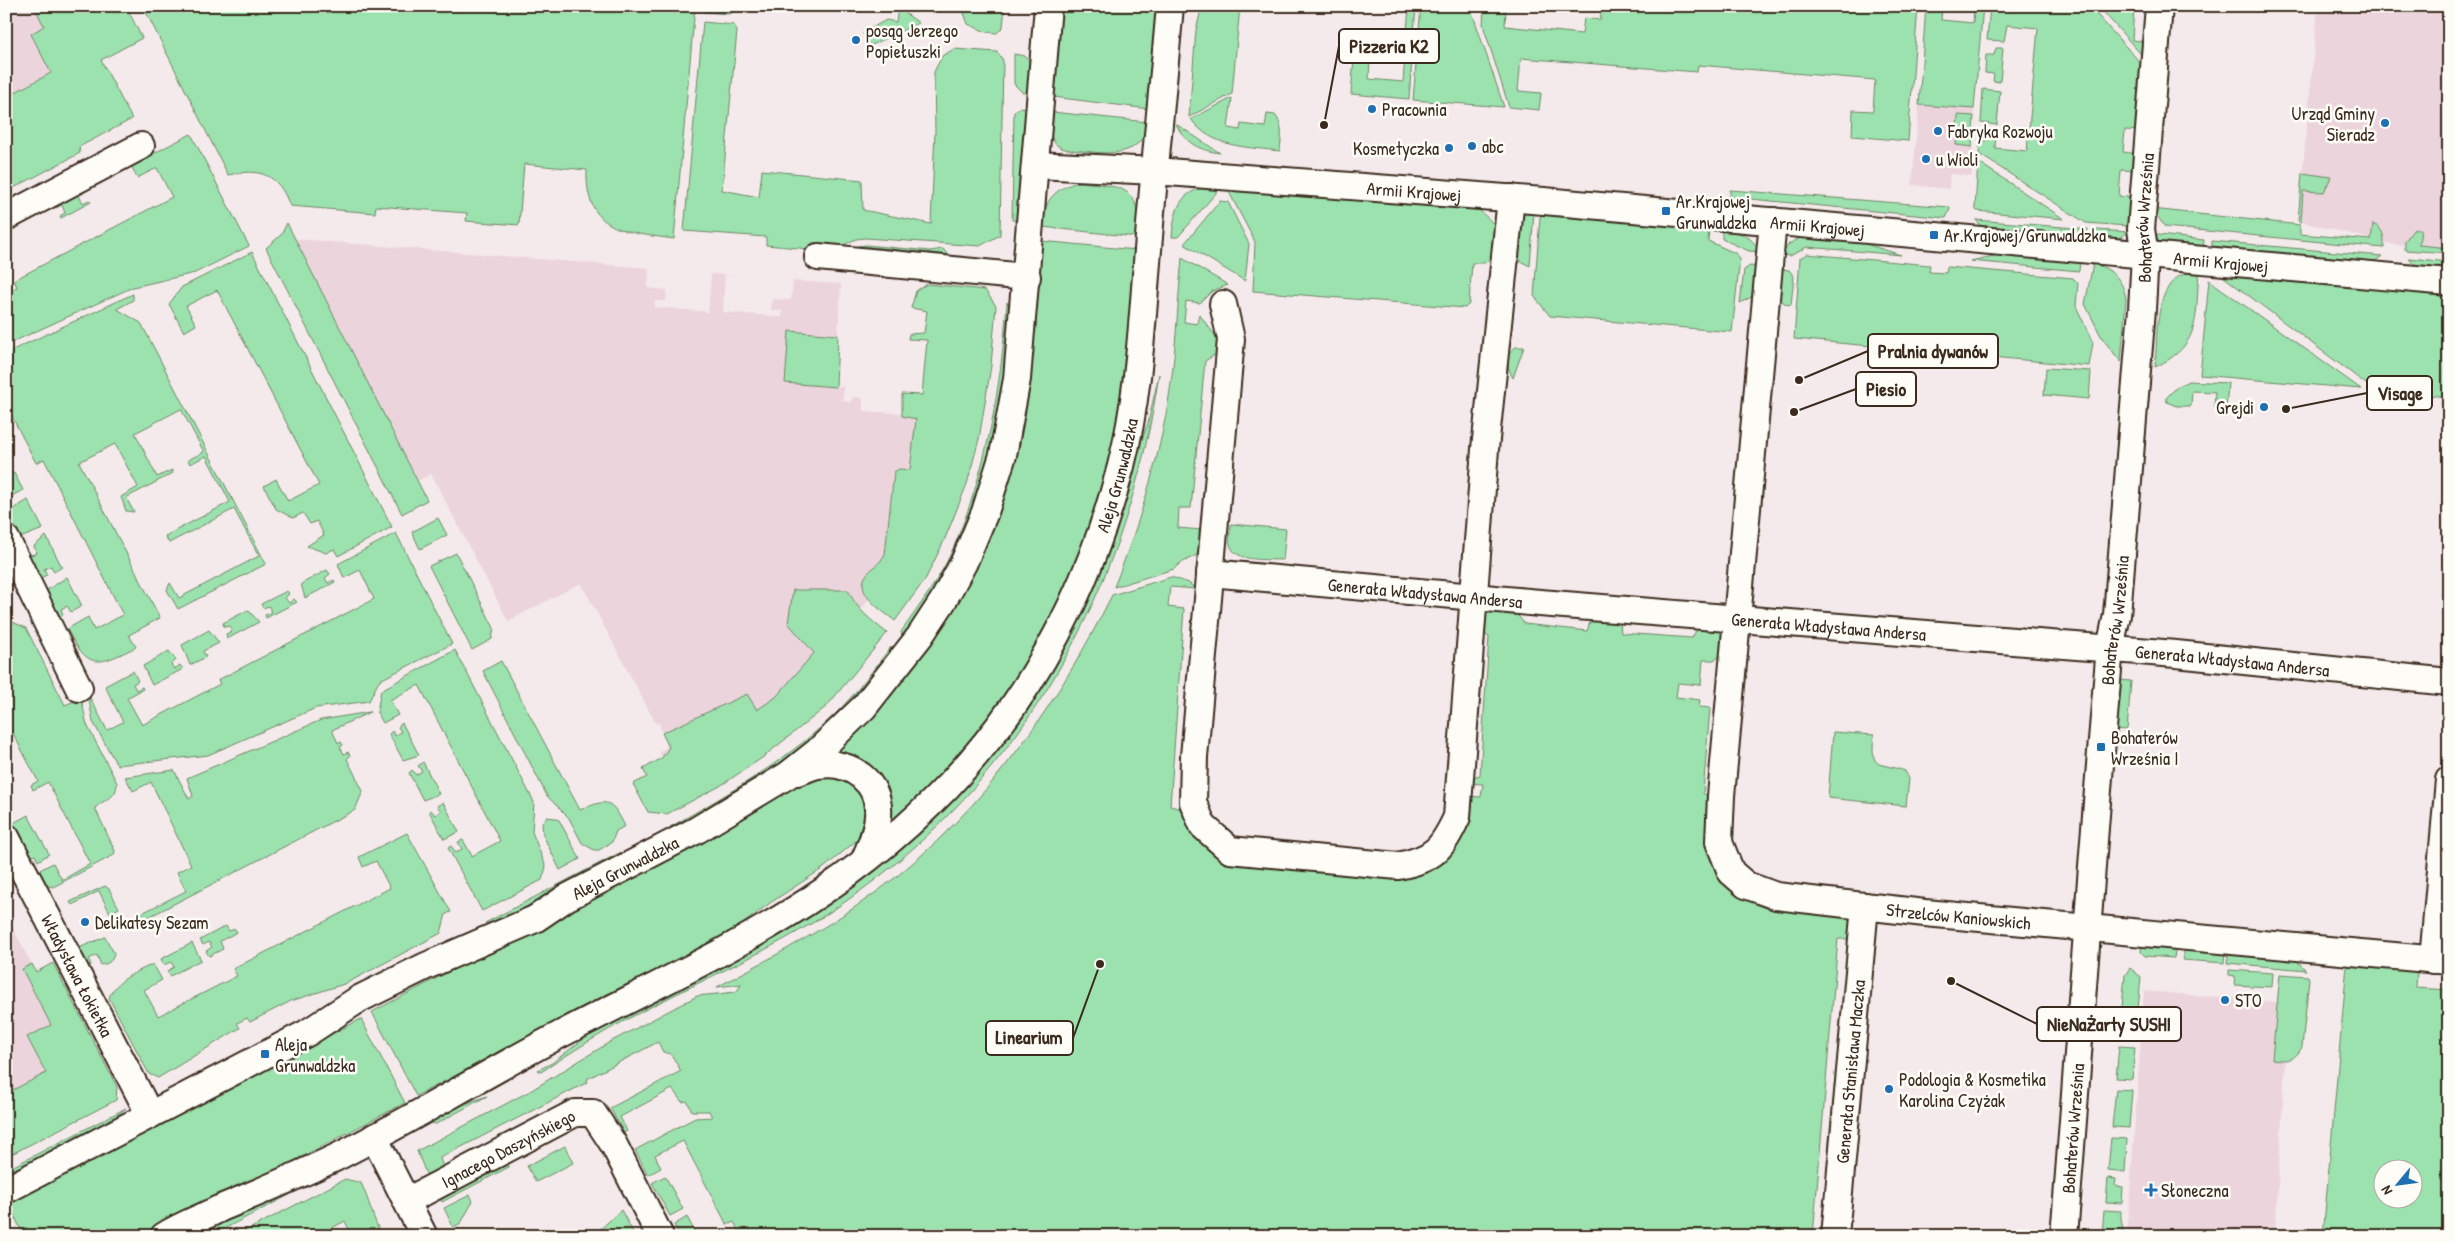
<svg xmlns="http://www.w3.org/2000/svg" width="2455" height="1242" font-family="'Patrick Hand',sans-serif">
<rect width="100%" height="100%" fill="#f5eaeb"/>
<filter id="ink" filterUnits="userSpaceOnUse"><feTurbulence type="fractalNoise" baseFrequency=".02" numOctaves="2"/><feDisplacementMap in="SourceGraphic" scale="10" xChannelSelector="R" yChannelSelector="G"/><feConvolveMatrix kernelMatrix="1 2 1 2 8 2 1 2 1" color-interpolation-filters="sRGB"/></filter>
<g filter="url(#ink)">
<!-- built -->
<path fill="#ecd4dd" d="M6 6H114L128 32 6 97Z
M2318 6H2449V249L2395 245 2298 221Z
M1919 105 1974 109 1972 176 1950 174 1949 189 1912 185Z
M285 238 649 268 648 288 667 290 666 301H655V307L708 312 711 274 739 275H725L723 312 782 317V311L771 310 772 299 791 300 793 281 841 284 838 335 789 331 785 383 844 387 843 401 851 402 852 397 863 398V411L948 416 890 567 844 636 784 703 672 777 659 752 667 747 659 723 656 724 581 583 508 621 431 474 411 484Z
M6 915 36 972 53 963 107 1068 6 1121Z
M2144 991 2289 1003 2275 1236H2127Z"/>
<!-- green -->
<path fill="#9ce2ae" stroke="#6c8666" fill-rule="evenodd" d="M34 6H126L142 38 101 60 132 119 79 147 80 153 6 192V97L51 73 31 34 44 26Z
M143 6H695L674 239C625 232 585 232 587 170L524 164 519 225 466 221 467 213 376 206 375 213 290 206C278 173 260 168 228 175Z
M705 6H745L729 14 704 12Z
M964 6H1005L1003 27 997 33 986 32 968 24 964 13Z
M1061 6H1158L1149 109 1053 97Z
M1202 6H1240L1232 94 1189 117 1196 30Z
M1409 6H1416L1409 99 1351 94 1354 59 1370 60 1369 79 1403 82Z
M1421 6H1470L1504 107 1413 100Z
M1484 6 1506 10 1505 26 1582 34 1584 18 1600 20 1602 6H1918L1908 141 1852 136 1853 110 1873 111 1875 80 1698 65 1697 72 1521 58 1518 91 1541 93 1539 110 1509 107 1483 25Z
M1926 6H1932V11H1938L1939 6H1942L1941 20 1973 23 1974 6H1983L1974 109 1919 105Z
M1990 6H2089L2146 69 2141 131 2125 130 2123 152 2139 154 2137 171 2121 170 2119 196 2135 198 2132 222 2127 226 2086 223 1979 154 1980 141H1986L1987 133H1996L1995 148 2027 151 2038 28 2007 25 2004 41 1987 40Z
M2098 6H2134L2132 40 2148 42 2147 61Z
M898 8 919 23 870 46 863 33 886 20 896 22Z
M703 22 734 25 737 31 722 190 759 197 762 170 862 180 863 210 931 224 935 131 934 72 942 56 954 49 997 52 1003 60 1000 235 980 246 865 238 856 239 831 251 766 245V237L684 231Z
M1996 48H2003L2000 82 1993 81 1994 74 1985 73 1986 55H1994Z
M1014 54 1025 56 1032 64 1029 94 1022 92 1014 84Z
M1983 89 2000 91 1997 125 1981 123Z
M1232 98 1228 128 1240 130 1241 124 1265 127 1267 114 1275 115C1284 126 1281 137 1280 151 1248 147 1211 148 1191 119Z
M1020 107 1028 108 1018 225 1015 224V220H1012L1014 112Z
M1052 112 1148 122C1142 158 1110 154 1083 151 1073 150 1060 151 1054 142 1048 133 1051 121 1052 112Z
M1958 115 1974 116 1972 147 1956 145Z
M1176 124 1220 153C1199 150 1186 144 1176 124Z
M191 134 249 246 195 273 133 287 6 345V292L17 287 14 280 172 197 157 168 137 178 131 165Z
M1978 162 2064 219 1977 211 1975 208Z
M2302 173 2331 177 2324 192 2303 191 2301 222 2298 221Z
M1080 182C1124 187 1142 186 1137 237L1042 227C1043 201 1055 187 1080 182Z
M1217 186 1216 193 1178 237H1172C1175 204 1182 188 1217 186Z
M1231 188 1476 207 1497 227V253L1485 263H1472L1469 304 1465 308 1253 291 1255 242 1230 194Z
M83 189 85 192 79 196 83 203 89 200 91 202 61 218 60 216 65 213 62 205 56 208 54 204Z
M1730 190 1950 207V209L1946 218 1730 197Z
M1220 201 1228 202 1249 244 1245 281 1184 244Z
M2152 209 2300 225V234L2371 240 2373 224C2384 229 2384 236 2384 248L2165 227Z
M1534 211 1530 266 1520 261 1517 257 1521 218 1524 214Z
M1547 211 1709 229 1708 241 1737 254 1740 259 1732 332 1550 316 1534 296 1540 217Z
M1976 220 2088 229 2087 238 1989 230 1981 226Z
M287 223 427 500 402 514 266 248 281 235Z
M2414 229H2421L2419 245 2449 248V253L2405 250V241Z
M1722 230C1741 232 1751 235 1760 252L1749 251 1722 239Z
M2096 230 2129 232 2114 241 2095 239Z
M2150 234 2204 240 2203 249 2158 244Z
M1804 236 1850 239 1901 255 1807 247 1790 256 1781 255 1789 244Z
M1041 241 1136 250 1117 436 1100 505 1053 619 993 715 924 795 891 821 838 754V750L880 706 960 595Z
M2212 241 2382 256 2371 264 2212 250Z
M866 245 930 251 943 249 948 255 858 246Z
M252 252 392 527 338 556 334 549 326 553 307 546 324 535 317 521 310 524 303 513 293 518 276 509 264 486 276 479 288 501 319 485 217 290 186 306 196 325 184 332 169 304 182 287Z
M1807 254 1930 265 1929 272 1946 273 1947 267 2073 278 2078 283 2076 306 2093 343 2089 366 1794 339 1800 258Z
M2003 254 2080 261 2079 271 1970 261Z
M1182 258 1228 285 1212 291 1200 303 1186 301 1184 322 1197 324 1199 314 1220 342 1219 352 1205 361 1191 508H1179L1178 528 1202 530 1201 553 1179 564 1174 569 1114 587C1137 530 1156 470 1167 409 1176 359 1177 308 1182 258Z
M2409 258 2449 262V267C2433 270 2420 272 2409 258Z
M2093 264C2112 268 2123 280 2126 299L2121 362 2102 338 2085 304Z
M1750 266 1759 267 1757 294 1740 303 1744 270Z
M1780 269 1789 270 1794 276 1791 305 1785 304 1777 295Z
M2199 272C2195 318 2202 345 2155 367 2158 335 2152 270 2199 272Z
M2220 274 2449 294V397L2374 390Z
M2209 280 2361 389 2200 375Z
M927 284 985 290 996 306 991 366 979 439 967 484 944 541 926 578 895 621C883 611 852 593 867 574 874 566 879 565 885 554L894 472 899 469 910 470 916 419 902 416V394L922 395 927 340 908 339 909 334 924 333 927 311 911 308 916 291Z
M133 294V300L117 309 141 323 266 564 178 609 167 590 170 583 179 598 259 556 234 509 169 543 165 536 230 502 206 456 190 464 188 460 204 452 181 409 135 433 157 477 172 470 173 473 126 498 134 512 126 511 121 497 138 487 115 444 79 462 160 618 129 635 136 647C97 666 89 671 67 629L88 617 94 630 123 615 44 459 36 463 6 405V353Z
M1007 302 1011 312 1010 349 995 438 981 490 940 584 903 639 901 632C919 606 939 580 952 551 987 471 1001 388 1007 302Z
M789 331 838 335 836 387 785 383Z
M1516 347H1524L1513 378C1507 367 1503 355 1516 347Z
M2046 368 2091 371 2089 399 2044 395Z
M1159 374C1128 588 1024 779 842 904 769 954 685 986 608 1030 585 1043 563 1058 541 1072L538 1070 552 1063 589 1035 742 956 835 900 902 847 962 788 1138 450 1148 423Z
M2188 381 2228 383 2226 410 2214 408 2215 392 2192 391 2191 406H2176L2167 402 2166 398 2177 387Z
M14 473 23 490 6 499V477Z
M28 500 43 529 20 538 7 513Z
M438 518 447 535 420 549 412 532Z
M1231 524 1286 529 1283 560C1268 559 1234 563 1230 544 1228 539 1231 530 1231 524Z
M396 533 452 644 382 679 378 683 369 701 316 708 208 755 117 765 93 722 88 694 107 730 123 722 105 686 133 671 138 681 133 684 136 690 142 687 143 689 127 698 142 725 220 684 218 680 374 599 360 570 344 578 338 564Z
M46 536 62 567 54 572 51 566 44 569 47 575 40 578 26 552 28 550 31 555 37 553 34 546Z
M456 553 494 628 492 639 472 650 429 566Z
M327 570 330 574 325 578 328 583 334 580 335 582 305 598 301 584Z
M67 577 82 606 71 612 67 606 61 609 63 615 60 617 47 590Z
M1171 577 1189 583 1195 589 1170 587 1168 607 1184 609 1170 806 1186 810 1202 838 1405 874 1465 796 1481 797 1483 784 1465 783 1468 778 1480 775 1489 637 1475 627C1486 610 1492 610 1512 609L1525 624 1587 631 1590 622 1597 617 1614 619 1620 623 1621 633 1692 638 1697 629 1705 625 1725 631 1728 651 1714 660H1703L1701 685 1678 683 1676 697 1700 700 1699 707 1710 708 1703 793 1706 795 1718 778 1730 879 1839 908 1852 919 1851 939H1838L1813 1236H741L734 1222 727 1225 683 1141 655 1155 661 1168 648 1175 635 1150 695 1118 712 1117 709 1111H692L687 1101 682 1102 672 1089 620 1117 627 1131 624 1133 610 1108 681 1071 671 1054 663 1052 658 1042 587 1079 588 1082 440 1158 444 1171 429 1181 417 1151 530 1091 610 1042 697 996 736 992 742 984 717 987C765 961 813 936 858 905 970 829 1052 716 1112 595Z
M793 590H848C856 609 871 620 887 633L827 706 762 758 720 786 667 814 648 812 633 784 647 777 643 769 662 758 669 747 662 733 747 694 757 710 776 697 814 653 788 623Z
M287 591 289 594 285 598 289 603 294 599 297 602 266 618 265 615 271 613 269 606 263 608 261 604Z
M248 610 259 622 227 639 226 634 231 632 230 626 224 627 223 623Z
M6 619 26 628 65 705 81 698 87 725 117 783C117 799 105 798 95 808L115 851 114 855 53 887 45 885 38 871 53 863 62 880 90 864 48 782 33 790 31 785 38 781 6 720Z
M209 630 219 643 203 651 206 657 190 665 182 645Z
M891 647C888 660 879 669 871 679 821 743 751 783 682 825L670 827C735 790 803 752 853 695 866 680 878 663 891 647Z
M455 650 534 802 532 832 546 867 542 880 482 911 448 848 451 846 456 853 462 849 458 842 463 840 472 856 500 841 419 685 390 700 398 715 383 723 377 712 381 690Z
M169 651 176 660 171 665 175 669 180 665 183 669 152 685 143 666Z
M501 661 580 810C608 798 611 799 625 826L616 831 612 842 599 850H594L582 843 569 818 547 796 483 671Z
M2118 680 2131 681 2127 730 2114 729Z
M370 712 332 730 338 743 341 742 343 745 340 747 344 754 348 752 350 756 347 759 363 791 355 810 141 921 138 915 186 891 177 872 191 865 151 782 133 791 125 777 174 770 189 799 193 796 187 778 321 720Z
M402 723 419 755 403 760 389 734 392 731 395 736 401 732 398 727Z
M1833 732 1874 735C1870 772 1878 761 1905 771L1909 779 1906 806 1828 798Z
M423 762 439 794 423 800 409 773 412 770 416 775 422 771 418 766Z
M845 777 867 797 863 835 825 867 770 903 727 936 416 1096 372 1012 552 918 791 787 823 778Z
M443 802 459 832 444 839 429 811 431 810 435 815 441 811 437 806Z
M28 815 49 854 38 861 35 855 29 858 8 826Z
M547 817 555 818 559 820 580 859 560 870 543 835 542 823Z
M407 833 451 912 446 914 441 933 347 983 291 1001 250 1022 247 1018 237 1023 240 1028 158 1078 149 1074 109 998C115 980 137 972 153 964L162 980 144 990 158 1016 237 976 233 969 390 888 376 861 363 867 359 857Z
M621 852 612 862 493 924 485 923Z
M105 886 109 889 119 908 110 913 99 891 72 905 70 902Z
M226 926 229 931 235 929 237 932 220 941 223 949 209 956 206 951 212 947 209 942 203 945 200 940Z
M105 937 114 953C113 961 108 964 101 965L97 955 89 959 91 966 86 964 74 950Z
M192 943 201 960 170 976 167 971 174 967 171 962 164 965 161 959Z
M2142 943 2176 945 2174 958 2145 956 2141 952Z
M2185 946 2225 950 2224 963 2183 960Z
M2229 950 2295 959 2306 970 2227 963Z
M53 963 117 1087 116 1100 6 1157V1087L9 1092 46 1073 27 1037 51 1025 22 969 32 964 36 972Z
M2347 964 2417 970 2416 988 2449 990V1236H2323ZM2382 1170H2412V1200H2382Z
M2130 968 2141 977 2138 1009 2122 1007 2125 975Z
M2229 970 2273 973 2272 987 2234 985 2235 976 2229 975Z
M2280 974 2308 976 2309 979 2302 1047C2295 1061 2286 1061 2272 1059Z
M361 1019 405 1103 149 1236H24L7 1201Z
M2119 1046 2135 1047 2132 1079 2116 1078Z
M2116 1089 2132 1090 2129 1128 2112 1127Z
M487 1096 436 1124 429 1123 427 1117Z
M126 1108 108 1123 6 1175V1170Z
M2111 1138 2127 1139 2125 1172 2108 1170Z
M565 1146 573 1163 536 1182 527 1166Z
M357 1160 210 1236H198L321 1172Z
M506 1162 509 1167 442 1202 437 1193Z
M665 1176 683 1209 670 1216 652 1183Z
M2108 1178 2116 1179 2115 1186 2123 1187 2122 1203 2106 1202Z
M345 1179 361 1183C369 1200 373 1219 382 1236H352L345 1221 317 1236H236Z
M470 1195 473 1201 461 1223 453 1227 444 1208Z
M621 1210 635 1236H593Z
M2104 1210 2121 1211C2120 1223 2124 1228 2124 1236H2102Z
M687 1217 697 1236H680L674 1225Z"/>
<g fill="none" stroke-linecap="round" stroke-linejoin="round">
<!-- minor casing -->
<g stroke="#3b2a1e" stroke-width="30">
<g id="minor">
<path id="s1" d="M1036 165 1155 171 1544 201 2449 282"/>
<path d="M6 217 141 146"/>
<path id="s2" d="M1773 221 1721 796 1719 842 1731 872 1746 885 1776 896 1925 913 2449 961"/>
<path d="M818 257 1027 277"/>
<path d="M1223 304 1231 339 1194 757 1193 802 1203 826 1230 850 1398 866C1434 859 1442 849 1457 817L1485 449 1511 198"/>
<path d="M6 539 79 688"/>
<path id="s3" d="M1210 573 1540 603 2176 654 2449 682"/>
<path d="M797 772C804 770 812 766 819 765 851 760 881 783 878 816 877 832 870 847 864 861"/>
<path id="s4" d="M6 837 150 1115"/>
<path d="M2433 960 2449 780"/>
<path d="M374 1137 424 1236"/>
<path id="s5" d="M6 1190 307 1033 359 999 426 966 535 919 566 898 697 830 788 775 817 752 864 707 920 636 943 601 964 562 985 512 1003 455 1017 379 1048 6"/>
<path id="s6" d="M407 1201 575 1113H593L614 1145 660 1236"/>
<path id="s7" d="M164 1236C181 1225 201 1218 219 1209 259 1192 300 1175 339 1156 417 1117 491 1070 569 1030 654 986 742 946 822 892 977 787 1074 648 1121 466 1139 396 1142 322 1148 250 1154 169 1163 87 1170 6"/>
<path id="s8" d="M1835 1236 1865 906"/>
<path id="s9" d="M2064 1236C2080 1040 2092 844 2110 648L2117 615 2142 309 2145 255 2141 229 2159 6"/>
</g>
</g>
<!-- minor -->
<use href="#minor" stroke="#fdfcf7" stroke-width="26"/>
</g>
</g>
<!-- markers -->
<g fill="#1f6fb2" stroke="#fdfcf7" stroke-width="2">
<circle cx="856" cy="40" r="5"/>
<circle cx="1372" cy="109" r="5"/>
<circle cx="2385" cy="123" r="5"/>
<circle cx="1938" cy="131" r="5"/>
<circle cx="1472" cy="146" r="5"/>
<circle cx="1449" cy="148" r="5"/>
<circle cx="1926" cy="159" r="5"/>
<rect x="1661" y="206" width="10" height="10" rx="2.5"/>
<rect x="1929" y="230" width="10" height="10" rx="2.5"/>
<circle cx="2264" cy="407" r="5"/>
<rect x="2096" y="742" width="10" height="10" rx="2.5"/>
<circle cx="85" cy="922" r="5"/>
<circle cx="2225" cy="1000" r="5"/>
<rect x="260" y="1049" width="10" height="10" rx="2.5"/>
<circle cx="1889" cy="1089" r="5"/>
<path d="M2148.5 1182.5h5v5h5v5h-5v5h-5v-5h-5v-5h5z"/>
</g>
<g text-anchor="middle" dominant-baseline="central" stroke-width="5" stroke-linejoin="round" paint-order="stroke">
<!-- poi labels -->
<g font-size="18" fill="#3b2a1e" stroke="#fdfcf7" text-anchor="start">
<text x="866" y="30">posąg Jerzego<tspan x="866" dy="21">Popiełuszki</tspan></text>
<text x="1382" y="109">Pracownia</text>
<text x="2375" y="113" text-anchor="end">Urząd Gminy<tspan x="2375" dy="21">Sieradz</tspan></text>
<text x="1948" y="131">Fabryka Rozwoju</text>
<text x="1482" y="146">abc</text>
<text x="1439" y="148" text-anchor="end">Kosmetyczka</text>
<text x="1936" y="159">u Wioli</text>
<text x="1676" y="201">Ar.Krajowej<tspan x="1676" dy="21">Grunwaldzka</tspan></text>
<text x="1944" y="235">Ar.Krajowej/Grunwaldzka</text>
<text x="2254" y="407" text-anchor="end">Grejdi</text>
<text x="2111" y="737">Bohaterów<tspan x="2111" dy="21">Września I</tspan></text>
<text x="95" y="922">Delikatesy Sezam</text>
<text x="2235" y="1000">STO</text>
<text x="275" y="1044">Aleja<tspan x="275" dy="21">Grunwaldzka</tspan></text>
<text x="1899" y="1079">Podologia &amp; Kosmetika<tspan x="1899" dy="21">Karolina Czyżak</tspan></text>
<text x="2161" y="1190">Słoneczna</text>
</g>
<!-- street labels -->
<g font-size="18" fill="#3b2a1e" stroke="#fdfcf7">
<text stroke="none"><textPath href="#s1" startOffset="379">Armii Krajowej</textPath></text>
<text stroke="none"><textPath href="#s9" startOffset="1022">Bohaterów Września</textPath></text>
<text stroke="none"><textPath href="#s1" startOffset="784">Armii Krajowej</textPath></text>
<text stroke="none"><textPath href="#s1" startOffset="1189">Armii Krajowej</textPath></text>
<text stroke="none"><textPath href="#s7" startOffset="1266">Aleja Grunwaldzka</textPath></text>
<text stroke="none"><textPath href="#s3" startOffset="216">Generała Władysława Andersa</textPath></text>
<text stroke="none"><textPath href="#s9" startOffset="618">Bohaterów Września</textPath></text>
<text stroke="none"><textPath href="#s3" startOffset="621">Generała Władysława Andersa</textPath></text>
<text stroke="none"><textPath href="#s3" startOffset="1026">Generała Władysława Andersa</textPath></text>
<text stroke="none"><textPath href="#s5" startOffset="699">Aleja Grunwaldzka</textPath></text>
<text stroke="none"><textPath href="#s2" startOffset="891">Strzelców Kaniowskich</textPath></text>
<text stroke="none"><textPath href="#s4" startOffset="156">Władysława Łokietka</textPath></text>
<text stroke="none"><textPath href="#s8" startOffset="165">Generała Stanisława Maczka</textPath></text>
<text stroke="none"><textPath href="#s9" startOffset="108">Bohaterów Września</textPath></text>
<text stroke="none"><textPath href="#s6" startOffset="114">Ignacego Daszyńskiego</textPath></text>
</g>
</g>
<!-- callouts -->
<path fill="none" stroke="#3b2a1e" stroke-width="2" d="M1324 125L1339 46M1799 380L1868 351M1794 412L1856 389M2286 409L2367 393M1951 981L2037 1024M1100 964L1073 1038"/>
<g fill="#3b2a1e" stroke="#fdfcf7" stroke-width="2">
<circle cx="1324" cy="125" r="5"/>
<circle cx="1799" cy="380" r="5"/>
<circle cx="1794" cy="412" r="5"/>
<circle cx="2286" cy="409" r="5"/>
<circle cx="1951" cy="981" r="5"/>
<circle cx="1100" cy="964" r="5"/>
</g>
<g fill="#fdfcf7" stroke="#3b2a1e" stroke-width="2">
<rect x="1339" y="29" width="100" height="34" rx="5"/>
<rect x="1868" y="334" width="130" height="34" rx="5"/>
<rect x="1856" y="372" width="60" height="34" rx="5"/>
<rect x="2367" y="376" width="65" height="34" rx="5"/>
<rect x="2037" y="1007" width="144" height="34" rx="5"/>
<rect x="986" y="1021" width="87" height="34" rx="5"/>
</g>
<g font-size="19" text-anchor="middle" font-weight="bold" fill="#3b2a1e">
<text x="1389" y="53">Pizzeria K2</text>
<text x="1933" y="358">Pralnia dywanów</text>
<text x="1886" y="396">Piesio</text>
<text x="2400" y="400">Visage</text>
<text x="2109" y="1031">NieNaŻarty SUSHI</text>
<text x="1029" y="1044">Linearium</text>
</g>
<!-- margin -->
<rect width="2455" height="1242" fill="none" stroke="#fdfcf7" stroke-width="25"/>
<rect x="12" y="12" width="2430" height="1217" fill="none" stroke="#3b2a1e" stroke-width="2" filter="url(#ink)"/>
<!-- north arrow -->
<g transform="translate(2398 1184) rotate(241)"><circle r="24" fill="#fdfcf7" stroke="#afa8a0"/>
<path d="M0-4L9 19L0 12L-9 19Z" fill="#1f6fb2"/>
<text y="-8" font-size="14" font-weight="bold" text-anchor="middle" fill="#3b2a1e">N</text>
</g>
</svg>
